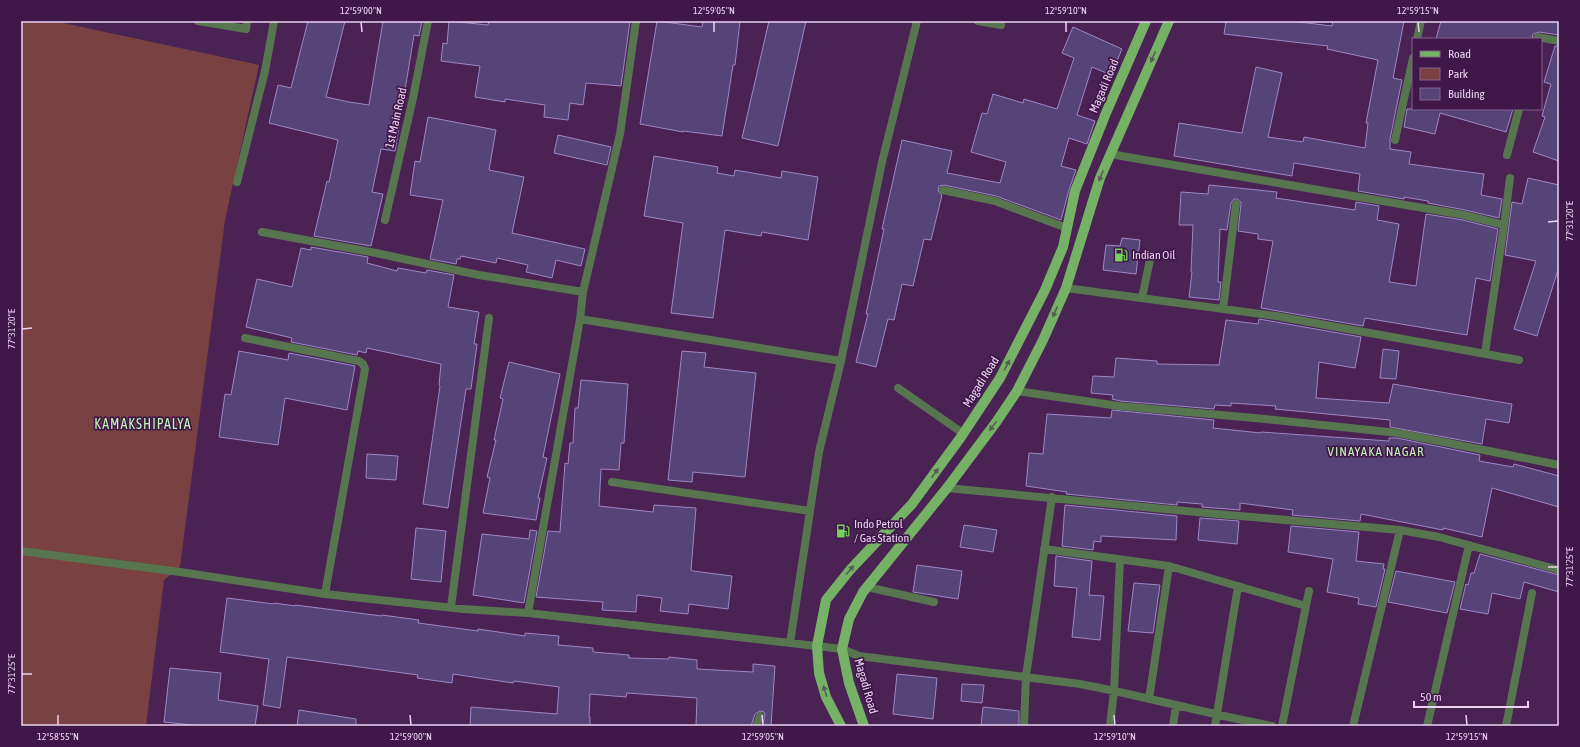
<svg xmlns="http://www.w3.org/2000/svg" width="1580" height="747" font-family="'Asap Condensed',sans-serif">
<rect width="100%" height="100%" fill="#4a2254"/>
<!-- green -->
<path fill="#794142" d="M21 21H54L259 65 225 220 180 567 164 580 146 726H21Z"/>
<!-- building -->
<path fill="#564377" stroke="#9d87c8" d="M308 21H345L326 97 349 102 369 105 383 21H422L419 36 414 35 395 151 381 149 372 192 383 194 371 246 314 236 327 181 329 182 338 140 269 123 278 85 291 88Z
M449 21 488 25 489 21H630L621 86 586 83 583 105 570 103 568 120 544 117 545 105 505 99V102L475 97 480 66 441 61 443 43 447 44Z
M657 21 702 27 703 21H740L735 65H733L722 136 683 131V132L640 124Z
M769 21H806L778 146 742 138Z
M1226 21H1291L1332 26 1333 21H1404L1393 78 1402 80 1390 139V149L1411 152 1409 164 1484 174 1481 195 1502 199 1499 218 1465 210 1428 203V201L1404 197V199L1358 191 1360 174 1294 163 1292 176 1174 156 1179 123 1242 133 1256 67 1282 73 1268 137 1303 142 1304 137 1365 148 1368 123H1366L1378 60 1327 49 1328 46 1224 34Z
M1441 21H1559V35L1539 32 1533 34 1532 39H1436Z
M1073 27 1122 49 1111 75 1092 67 1077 115 1095 121 1087 144 1069 138 1061 166 1076 170 1069 190 1061 220 996 196 944 185 939 186 938 191 942 195 931 240 924 239 913 286 902 284 894 320 888 319 876 367 856 362 868 314H866L884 229H882L902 140 952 151 947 173 1000 183 1006 162 971 152 982 113 987 114 993 94 1023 103 1024 99 1057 109 1074 58 1062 53Z
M1555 46H1559V161L1533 152 1545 117 1542 116 1551 84 1544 82Z
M1407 109H1513L1506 132 1440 113 1435 134 1404 127Z
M428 117 496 130 489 170 524 177 512 233 585 249 581 266 556 260 552 278 526 272 528 265 497 258 496 263 461 256 460 259H457L456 264 430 259 443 200 410 195 415 161 420 162Z
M558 135 611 147 607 165 554 153Z
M654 156 718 167 717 173 734 176 735 170 781 178 782 171 818 177 808 240 762 232 761 236 725 230 713 318 671 313 683 223 644 216Z
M1528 178 1559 185V267L1537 336 1514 329 1536 261 1505 255 1512 202 1522 204Z
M1209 185 1277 192 1276 198 1355 210 1356 202 1379 206 1377 220 1399 224 1389 282 1416 286 1426 214 1463 220 1498 229 1490 281 1476 278 1467 335 1365 318 1363 326 1261 308 1273 241 1258 239V234L1238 231 1241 204V202L1237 199H1234L1231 203 1227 230 1220 229 1218 282H1221L1219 300 1189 297 1192 272H1191L1193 225H1179L1181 192 1208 194Z
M1122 238 1140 240 1136 274 1103 270 1106 245 1120 246Z
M311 247 368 257 367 263 397 271 398 268 426 273 427 270 454 275 448 307 479 312 474 344H477L471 389H466L448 508 423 504 440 386 439 385 441 364 367 348 366 353 358 351 357 355 291 342 292 338 246 327 257 279 292 287 301 248 311 250Z
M1259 319 1361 337 1355 368 1319 362 1316 398 1389 403 1393 384 1512 404 1509 423 1486 419 1482 444 1390 427V420L1275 409 1276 406 1231 403V406L1215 405 1214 409 1120 401 1112 399 1113 395 1091 393 1093 376 1114 377 1116 358 1157 361V364L1219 365 1226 320 1258 324Z
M1383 349 1399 351 1396 379 1380 378Z
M239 351 288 360 289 353 355 366 347 410 285 398 278 445 219 437 225 394 231 395Z
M682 351 706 353 704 367 756 373 745 477 693 472 692 482 668 480Z
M509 362 560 374 543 457 547 458 538 498H540L536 520 483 513 490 478 487 477 496 440H494L503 399 500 398Z
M581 380 628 384 624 443H621L619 470 601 469 599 506 653 512 654 505 696 508 691 570 693 571 732 576 728 609 689 604 688 614 660 611 662 598 637 595 636 612 602 610 603 602 536 597 548 531 560 532 565 463 568 464 570 443H573L575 408H578Z
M1112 410 1214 420 1213 428 1261 433V432L1389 441V438H1397L1480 455 1479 461 1513 467 1514 464 1559 476V507L1492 488 1482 537 1443 528V530L1361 514 1360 521 1292 515 1293 510 1240 503V510L1202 507V504L1177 502V505L1066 494 1067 492 1026 486 1029 453 1043 454 1047 414 1111 418Z
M367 454 398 456 396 480 366 478Z
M1065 505 1177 516 1176 540 1101 536V542L1094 541 1093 550 1062 546Z
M1200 518 1239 521 1237 544 1198 540Z
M964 525 997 530 993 552 960 547Z
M1291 526 1359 532 1356 561 1384 564 1383 569H1385L1376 607 1358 604 1359 598 1327 592 1333 559 1288 552Z
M416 528 446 531 441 582 411 579Z
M530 530 537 531 524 603 473 595 482 534 529 539Z
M1480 554 1559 575V592L1524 582 1520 599 1492 593 1488 614 1460 609 1466 584 1468 585 1471 573H1474Z
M1056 556 1092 561 1089 595 1104 596 1100 640 1072 637 1077 588 1054 586Z
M917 565 962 571 958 599 913 592Z
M1396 571 1455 582 1447 613 1388 602Z
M1134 583 1160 585 1153 633 1128 631Z
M227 598 274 604V603L295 606V605L382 616V615L419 620 418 623 478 631V629L525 636V633L559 636 558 645 593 648V652L629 655V658L669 659V657L697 660V669L753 672V664L775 666 771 726H762L765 715 764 712 760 711 755 714 751 726H696L697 698 627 693 626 697 590 694 589 717H590V726H470L471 707 557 714 559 687 514 681 513 683 453 674 452 683 417 678 418 675 287 657 280 708 263 705 269 659 220 652Z
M170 668 221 673 218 700 258 706 255 726H201L164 722Z
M897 674 937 678 933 719 893 714Z
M962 684 984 685 982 703 961 701Z
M983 707 1019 711V726H981Z
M299 710 356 719V726H297Z"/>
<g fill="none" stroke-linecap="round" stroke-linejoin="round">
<!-- street -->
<path stroke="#57754f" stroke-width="8" d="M198 21 246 29 247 21
M978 21 1001 25
M1417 39 1421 21
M1537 39 1538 37 1559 41
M1395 140 1413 58
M1110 154 1464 215 1504 225 1485 353
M1507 155 1519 109
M237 182 265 71 274 21
M943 190 995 201 1067 228
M385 220 413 98 428 21
M1504 225 1510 178
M262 232 376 253 479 275 583 292
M1066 288 1276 316 1519 360
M1142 298 1151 255
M1223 309 1236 204
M580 319 841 361
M245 338 359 361 363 364 365 369 325 594
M898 388 964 434
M1017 391 1119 406 1255 418 1398 433 1559 465
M612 482 810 511
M947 488 1217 514 1400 530 1439 537 1559 570
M1044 549 1169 566 1306 606
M21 551 180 572 325 594 463 609 528 613 580 319 583 292 620 134 636 21
M867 587 934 602
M451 607 489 318
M528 613 842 649 859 656 1080 684C1144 696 1208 714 1272 726
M790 643 819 452 841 361 882 162 917 21
M1149 699 1169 566
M756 726 760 716
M1024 726 1026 676 1052 497
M1110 726 1114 691 1120 560
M1173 726 1176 706
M1215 726 1238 586
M1282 726 1309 591
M1353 726 1400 530
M1427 726 1469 545
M1506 726 1532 593"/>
<!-- primary -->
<path stroke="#75b265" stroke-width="10" d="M841 726 826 697 819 673 817 646 826 600 850 570 912 504 961 437 1000 378 1045 290 1063 247 1075 191 1106 113 1146 21
M864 726 849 683 842 649 849 619 863 592 947 488 997 421 1017 391 1043 340 1066 288 1100 178 1169 21"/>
</g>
<!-- one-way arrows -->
<defs><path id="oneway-solid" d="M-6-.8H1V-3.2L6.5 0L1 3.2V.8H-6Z"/></defs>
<g fill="#575d56">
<use href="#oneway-solid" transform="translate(1153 57) rotate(114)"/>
<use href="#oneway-solid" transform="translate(1101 176) rotate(111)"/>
<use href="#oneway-solid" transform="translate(1055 312) rotate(114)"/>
<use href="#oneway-solid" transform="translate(1007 365) rotate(-63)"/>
<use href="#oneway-solid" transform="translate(993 426) rotate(127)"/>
<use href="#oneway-solid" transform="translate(935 473) rotate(-54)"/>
<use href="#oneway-solid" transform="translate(850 570) rotate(-50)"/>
<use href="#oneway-solid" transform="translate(825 691) rotate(-107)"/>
</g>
<!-- ticks -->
<path fill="none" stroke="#ebd3f1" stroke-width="1.5" d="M361 22 362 32M714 22V32M1066 22V32M1418 22 1419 32M1548 222 1558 221M22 329 32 328M1548 567H1558M22 674H32M58 715V725M410 715 411 725M762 715 763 725M1114 715 1115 725M1466 715 1467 725"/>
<!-- icons -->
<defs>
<g id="fuel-bare" transform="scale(1.08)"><path d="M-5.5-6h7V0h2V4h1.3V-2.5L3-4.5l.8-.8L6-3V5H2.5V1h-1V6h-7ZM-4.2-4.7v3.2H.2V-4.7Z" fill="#75d25b" stroke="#3f1749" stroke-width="2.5" paint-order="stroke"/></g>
</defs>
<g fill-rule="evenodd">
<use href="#fuel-bare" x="1121" y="255"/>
<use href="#fuel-bare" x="843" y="531"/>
</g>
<g text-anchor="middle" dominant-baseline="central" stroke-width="3.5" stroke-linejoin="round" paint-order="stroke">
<!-- street labels -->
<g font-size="12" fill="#ebd3f1" stroke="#3f1749">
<text transform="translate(1104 86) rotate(-67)">Magadi Road</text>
<text transform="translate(396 118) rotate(-77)">1st Main Road</text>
<text transform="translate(981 382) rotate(-58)">Magadi Road</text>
<text transform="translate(866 686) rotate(74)">Magadi Road</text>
</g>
<!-- poi labels -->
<g font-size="12" fill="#ebd3f1" stroke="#3f1749" text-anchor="start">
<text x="1132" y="255">Indian Oil</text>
<text x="854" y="524">Indo Petrol<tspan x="854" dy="14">/ Gas Station</tspan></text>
</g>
<!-- neighbourhood labels -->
<g font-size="13" letter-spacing="1" fill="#c1f4b4" stroke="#3f1749">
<text x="1376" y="451">VINAYAKA NAGAR</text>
</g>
<!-- quarter labels -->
<g font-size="14" letter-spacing="1" fill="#c1f4b4" stroke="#3f1749">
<text x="143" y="424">KAMAKSHIPALYA</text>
</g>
</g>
<!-- border -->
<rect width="1580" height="747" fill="none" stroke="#3f1749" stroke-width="44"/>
<!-- legend -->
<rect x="1412" y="38" width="130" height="72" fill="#3f1749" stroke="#84628c"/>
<rect x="1420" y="51" width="20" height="6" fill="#75b265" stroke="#84628c"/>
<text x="1448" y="58" font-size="12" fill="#ebd3f1">Road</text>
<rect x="1420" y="68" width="20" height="12" fill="#794142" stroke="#84628c"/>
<text x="1448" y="78" font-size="12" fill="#ebd3f1">Park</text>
<rect x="1420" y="88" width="20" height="12" fill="#564377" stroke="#84628c"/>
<text x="1448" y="98" font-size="12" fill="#ebd3f1">Building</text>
<!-- scale -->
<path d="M1414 701v6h114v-6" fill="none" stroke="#ebd3f1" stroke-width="2"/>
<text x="1420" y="701" font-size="12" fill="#ebd3f1" stroke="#3f1749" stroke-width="3" paint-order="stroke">50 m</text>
<rect x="22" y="22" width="1536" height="703" fill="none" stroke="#ebd3f1" stroke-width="1.5"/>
<g font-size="10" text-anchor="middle" fill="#ebd3f1">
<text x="361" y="14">12°59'00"N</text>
<text x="714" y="14">12°59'05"N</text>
<text x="1066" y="14">12°59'10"N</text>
<text x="1418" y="14">12°59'15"N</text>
<text transform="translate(1569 221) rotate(-90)" y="4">77°31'20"E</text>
<text transform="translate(11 329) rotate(-90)" y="4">77°31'20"E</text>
<text transform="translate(1569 567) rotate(-90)" y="4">77°31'25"E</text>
<text transform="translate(11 674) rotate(-90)" y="4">77°31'25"E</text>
<text x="58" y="740">12°58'55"N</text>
<text x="411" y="740">12°59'00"N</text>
<text x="763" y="740">12°59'05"N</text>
<text x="1115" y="740">12°59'10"N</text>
<text x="1467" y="740">12°59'15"N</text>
</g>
</svg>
